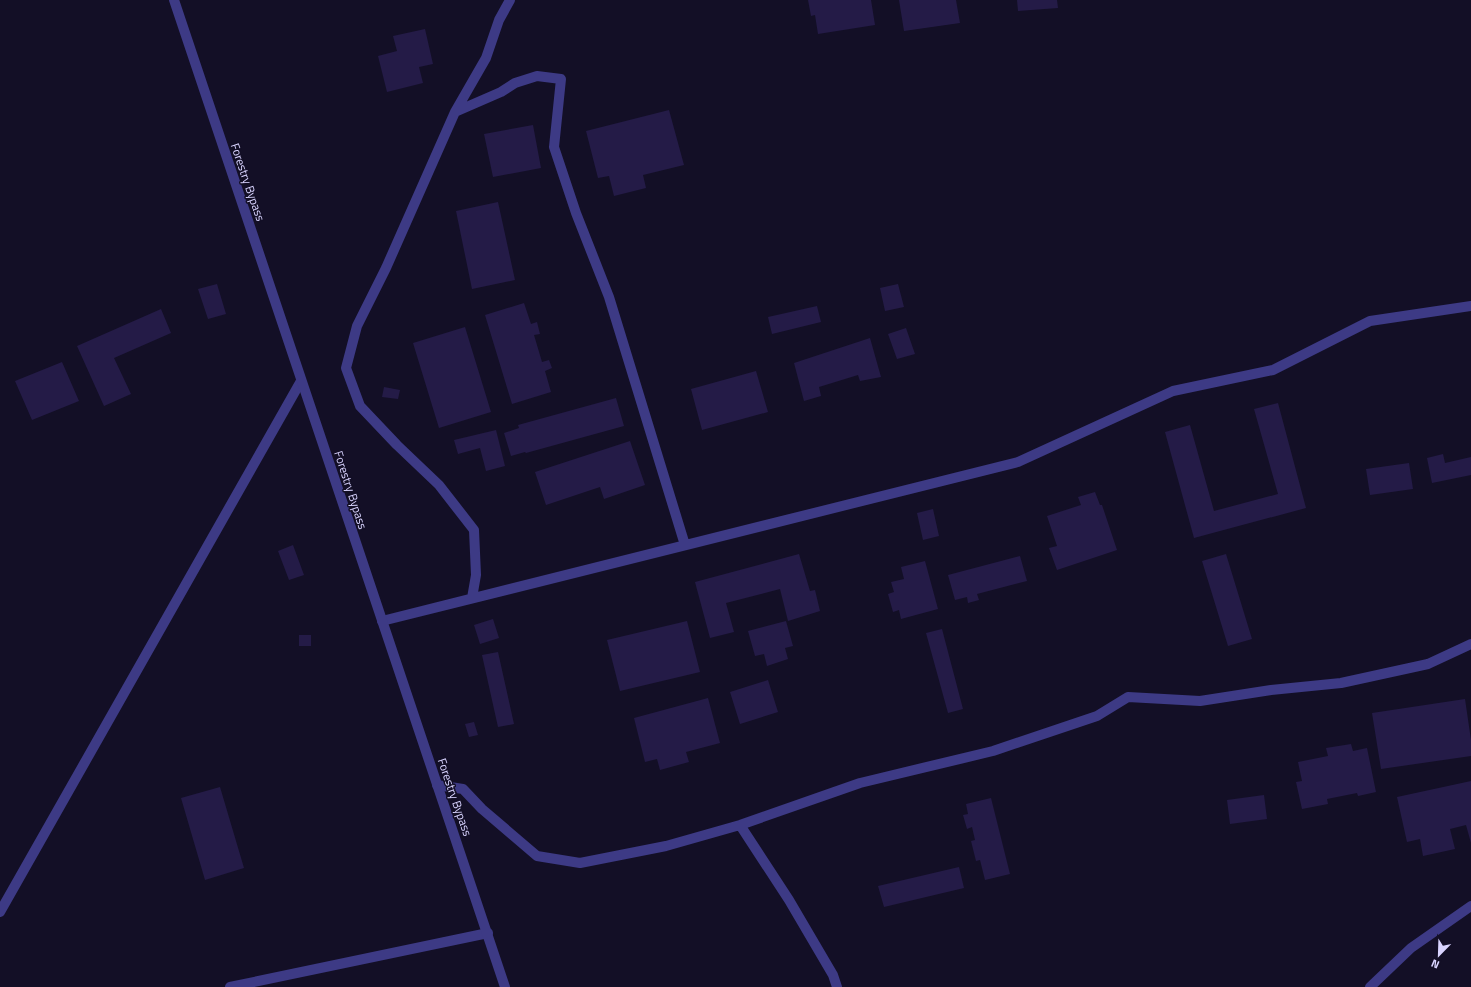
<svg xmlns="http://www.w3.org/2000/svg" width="1471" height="987" font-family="'Titillium Web',sans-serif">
<rect width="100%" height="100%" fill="#130f26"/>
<!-- building -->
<path fill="#241b47" d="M808 0H871L875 25 818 34 815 15 811 16Z
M899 0H956L960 23 904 31Z
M1017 0H1057L1058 8 1018 11Z
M425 29 433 64 419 67 423 83 387 92 378 56 397 51 393 36Z
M669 110 684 165 643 175 646 188 614 196 609 176 598 178 586 131Z
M533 125 541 168 493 177 484 134Z
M498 202 515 280 472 289 456 211Z
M217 284 226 314 208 319 198 289Z
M898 284 904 307 885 311 880 288Z
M524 303 531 324 537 322 540 334 534 335 542 362 549 360 552 368 545 371 551 392 512 404 485 315Z
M817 306 821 322 772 334 768 317Z
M161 309 171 333 114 358 131 394 104 406 77 346Z
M465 327 491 412 439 428 413 343Z
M906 328 915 354 897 359 888 334Z
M870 338 881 377 860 381 858 375 819 387 821 396 804 401 794 363Z
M62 362 79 401 32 420 15 381Z
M756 371 768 412 702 430 691 389Z
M384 387 400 390 398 399 382 397Z
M616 398 624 426 526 453 525 452 511 456 504 433 519 428 518 425Z
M1278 403 1306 508 1194 538 1165 432 1190 425 1214 511 1278 494 1254 409Z
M496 430 505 466 486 471 480 448 458 454 454 440Z
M630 441 645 485 604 499 600 487 546 505 535 472Z
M1443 454 1445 463 1471 457V475L1432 483 1427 458Z
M1409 463 1413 489 1370 495 1366 469Z
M1095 492 1100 505H1102L1117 550 1057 570 1049 548 1057 546 1047 516 1081 505 1078 497Z
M933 509 939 536 923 540 917 513Z
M293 545 304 575 289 580 278 551Z
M799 554 810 591 815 590 820 611 788 621 780 589 726 603 734 632 710 638 695 582Z
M1226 554 1252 639 1228 646 1202 561Z
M1020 556 1027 581 977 594 979 600 968 603 967 597 955 600 948 575Z
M925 561 938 609 901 619 899 610 893 612 888 594 894 592 891 582 904 579 901 567Z
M493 619 499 638 480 644 474 625Z
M687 621 700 672 620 691 607 640Z
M786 621 793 646 785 648 788 659 767 666 764 654 755 656 748 631Z
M942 629 963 709 948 713 926 633Z
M299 635H311V646H299Z
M498 652 514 724 498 727 482 655Z
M768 680 778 712 740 724 730 692Z
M708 698 720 743 686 752 689 762 660 770 657 759 645 762 634 718Z
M1465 699 1471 740V756L1381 769 1372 713Z
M474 722 478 735 469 737 465 724Z
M1351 744 1353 751 1367 748 1376 792 1358 796 1357 793 1327 799 1328 804 1302 809 1296 782 1302 781 1298 762 1328 756 1326 748Z
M1471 781V843L1466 825 1450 829 1455 849 1423 856 1420 839 1407 842 1397 797Z
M220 787 244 868 205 880 181 798Z
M1264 795 1267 819 1230 824 1227 800Z
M991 798 1010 874 985 880 980 860 976 861 971 841 975 840 972 827 967 829 963 815 968 814 966 804Z
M959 867 964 888 884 907 878 886Z"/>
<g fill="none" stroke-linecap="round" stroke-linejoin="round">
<!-- minor -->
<path stroke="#3d3a85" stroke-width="10" d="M455 112 501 92 515 83 537 76 561 79 554 147 576 213 609 297 685 545
M472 598 476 575 474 530 439 485 397 445 360 406 346 368 357 326 386 268 455 112 486 58 499 20 510 0
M382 621 1018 462 1173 391 1273 370 1370 321 1471 306
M437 785 463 789 482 809 537 856 580 863 666 846 740 825 860 783 993 751 1097 716 1128 697 1200 701 1271 690 1341 683 1428 664 1471 644
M740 825 789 900 833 975 837 987
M0 912 301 381
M230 987 488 933
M1370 987 1411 948 1471 906"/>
<!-- tertiary -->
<path stroke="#3d3a85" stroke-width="10" d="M174 0 505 987"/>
</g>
<g text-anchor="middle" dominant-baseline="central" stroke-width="3" stroke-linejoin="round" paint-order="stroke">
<!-- street labels -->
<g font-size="12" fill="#d9d4ff" stroke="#130f26">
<text transform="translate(248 182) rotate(71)">Forestry Bypass</text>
<text transform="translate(351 490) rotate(72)">Forestry Bypass</text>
<text transform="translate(455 797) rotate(71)">Forestry Bypass</text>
</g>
</g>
<!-- north arrow -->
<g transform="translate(1439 955) rotate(203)" stroke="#130f26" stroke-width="3" paint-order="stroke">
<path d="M0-3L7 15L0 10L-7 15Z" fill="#d9d4ff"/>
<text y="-6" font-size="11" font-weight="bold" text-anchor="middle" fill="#d9d4ff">N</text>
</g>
</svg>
